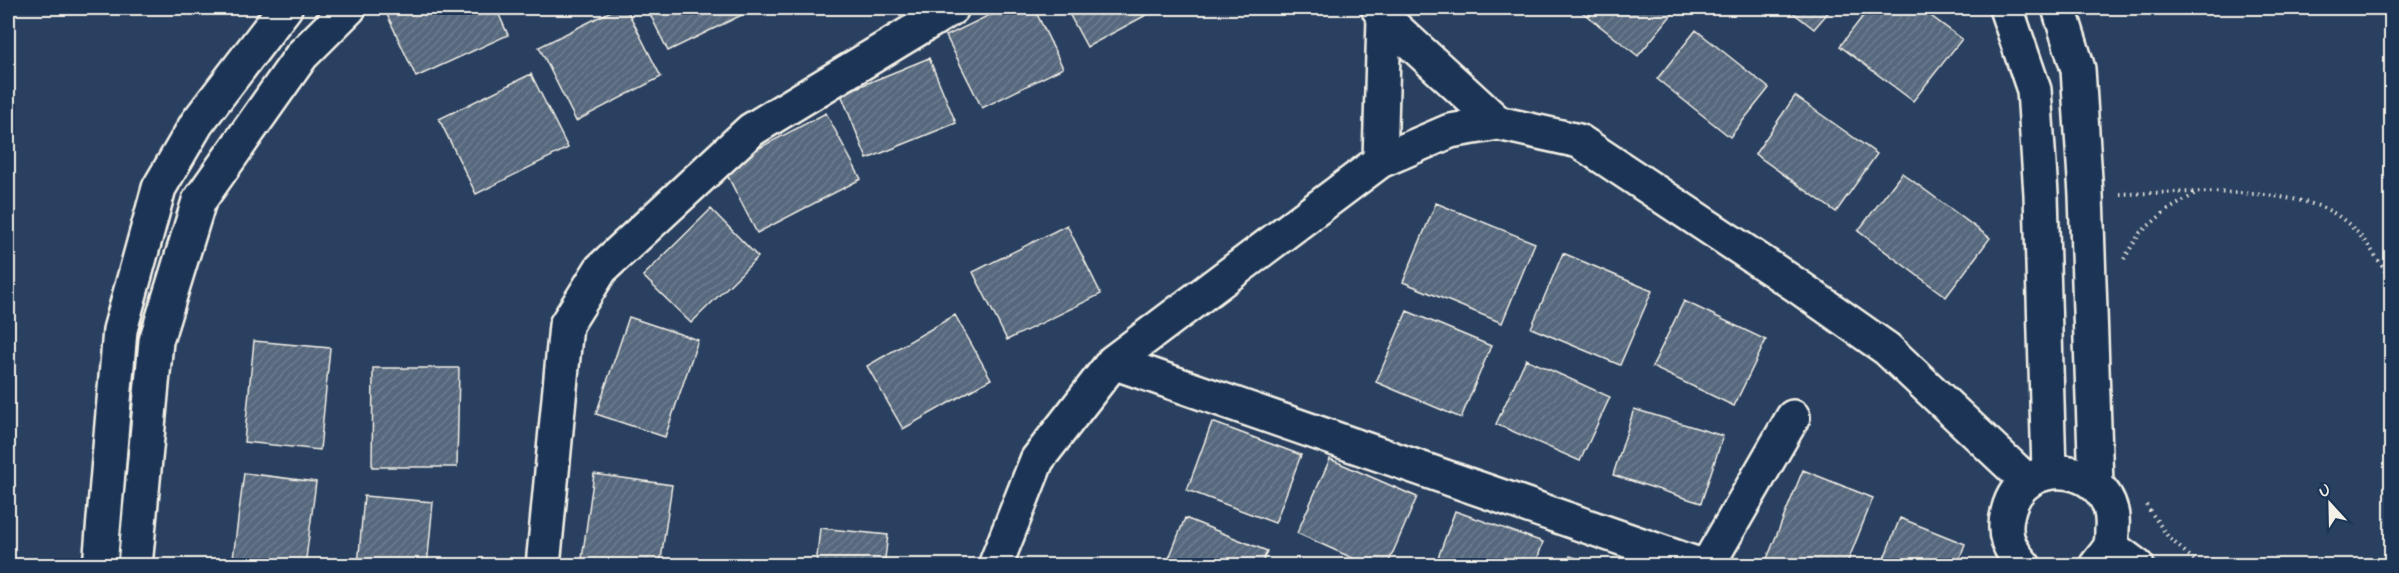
<svg xmlns="http://www.w3.org/2000/svg" width="2399" height="573" font-family="Mynerve,sans-serif">
<defs>
<pattern id="building-hatch" width="6" height="6" patternUnits="userSpaceOnUse" patternTransform="scale(1.5)"><rect width="6" height="6" fill="#56677d"/><path d="M-1 1l2-2M0 6l6-6M5 7l2-2" fill="none" stroke="#6f7d8f"/></pattern>
</defs>
<rect width="100%" height="100%" fill="#2a4060"/>
<filter id="ink" filterUnits="userSpaceOnUse"><feTurbulence type="fractalNoise" baseFrequency=".0167" numOctaves="2"/><feDisplacementMap in="SourceGraphic" scale="12" xChannelSelector="R" yChannelSelector="G"/><feConvolveMatrix kernelMatrix="1 2 1 2 8 2 1 2 1" color-interpolation-filters="sRGB"/></filter>
<g filter="url(#ink)">
<!-- building -->
<path fill="url(#building-hatch)" stroke="#f4f1e8" stroke-width="1.5" d="M384 8H496L508 35 416 77Z
M617 8H626L661 77 576 121 539 47Z
M647 8H756L668 51Z
M1004 8H1034L1063 68 982 108 946 36Z
M1066 8H1159L1087 47Z
M1577 8H1677L1638 56Z
M1787 8H1832L1814 29Z
M1869 8H1920L1962 39 1913 101 1840 46Z
M1696 30 1769 88 1730 137 1657 79Z
M929 58 956 123 867 159 841 94Z
M531 74 568 148 476 194 439 119Z
M1795 96 1877 154 1836 212 1755 154Z
M826 113 861 179 757 233 723 167Z
M1902 173 1990 238 1946 297 1858 231Z
M1436 203 1535 243 1502 323 1403 282Z
M711 209 758 257 691 323 643 276Z
M1067 225 1101 294 1007 340 973 272Z
M1563 253 1652 291 1620 365 1531 328Z
M1684 301 1766 340 1734 406 1652 367Z
M1407 311 1491 346 1461 418 1376 382Z
M955 315 991 379 903 429 867 366Z
M629 317 698 340 665 437 596 414Z
M254 341 330 348 320 450 244 442Z
M1526 359 1610 397 1580 461 1496 424Z
M373 368H459L457 467H372Z
M1634 409 1723 436 1701 503 1613 475Z
M1212 422 1301 455 1275 523 1187 490Z
M1330 459 1417 497 1387 566H1370L1297 533Z
M1803 470 1873 498 1846 566H1764Z
M244 473 316 482 305 566H232Z
M594 474 672 485 660 566H581Z
M364 496 433 502 427 566H358Z
M1455 511 1543 542 1535 566H1435Z
M1185 518 1267 551 1261 566H1166Z
M1900 518 1965 544 1957 566H1881Z
M820 528 888 535 884 566H816Z
M1570 556 1601 566H1567Z"/>
<g fill="none" stroke-linecap="round" stroke-linejoin="round">
<!-- street casing -->
<g stroke="#f4f1e8" stroke-width="38">
<path id="street" d="M1378 8 1384 18 1498 123
M2006 8 2034 90 2041 194 2049 471
M2059 8 2078 69 2086 195 2096 484
M1380 161 1384 18
M1113 362 1702 566
M2110 546 2137 566
M100 566 120 330 159 188 197 123 285 8
M135 566 156 341 199 201 302 55 349 8
M543 566 566 325 601 269 751 130 952 8
M995 566 1037 460 1113 362 1380 161 1450 131 1498 123 1579 141 1796 285 1887 349 2027 481
M1707 566 1793 417
M2024 566C2009 549 2002 535 2008 512 2023 449 2118 464 2112 529 2112 534 2112 542 2110 547 2107 553 2100 560 2096 566"/>
</g>
<!-- path -->
<path stroke="#f4f1e8" stroke-width="4" stroke-dasharray="1.5 4.5" stroke-linecap="butt" d="M2120 194C2175 193 2298 184 2341 218 2364 235 2377 258 2392 282
M2124 259 2140 233 2166 211 2195 194
M2146 505 2169 538 2201 566"/>
<!-- street -->
<use href="#street" stroke="#1d3557" stroke-width="33"/>
</g>
</g>
<!-- margin -->
<rect width="2399" height="573" fill="none" stroke="#1d3557" stroke-width="30"/>
<rect x="15" y="15" width="2369" height="543" fill="none" stroke="#f4f1e8" stroke-width="2" filter="url(#ink)"/>
<!-- north arrow -->
<g transform="translate(2330 504) rotate(338)" stroke="#1d3557" stroke-width="4.5" paint-order="stroke">
<path d="M0-4.5L10 22L0 15L-10 22Z" fill="#f4f1e8"/>
<text y="-9" font-size="16" font-weight="bold" text-anchor="middle" fill="#f4f1e8">U</text>
</g>
</svg>
